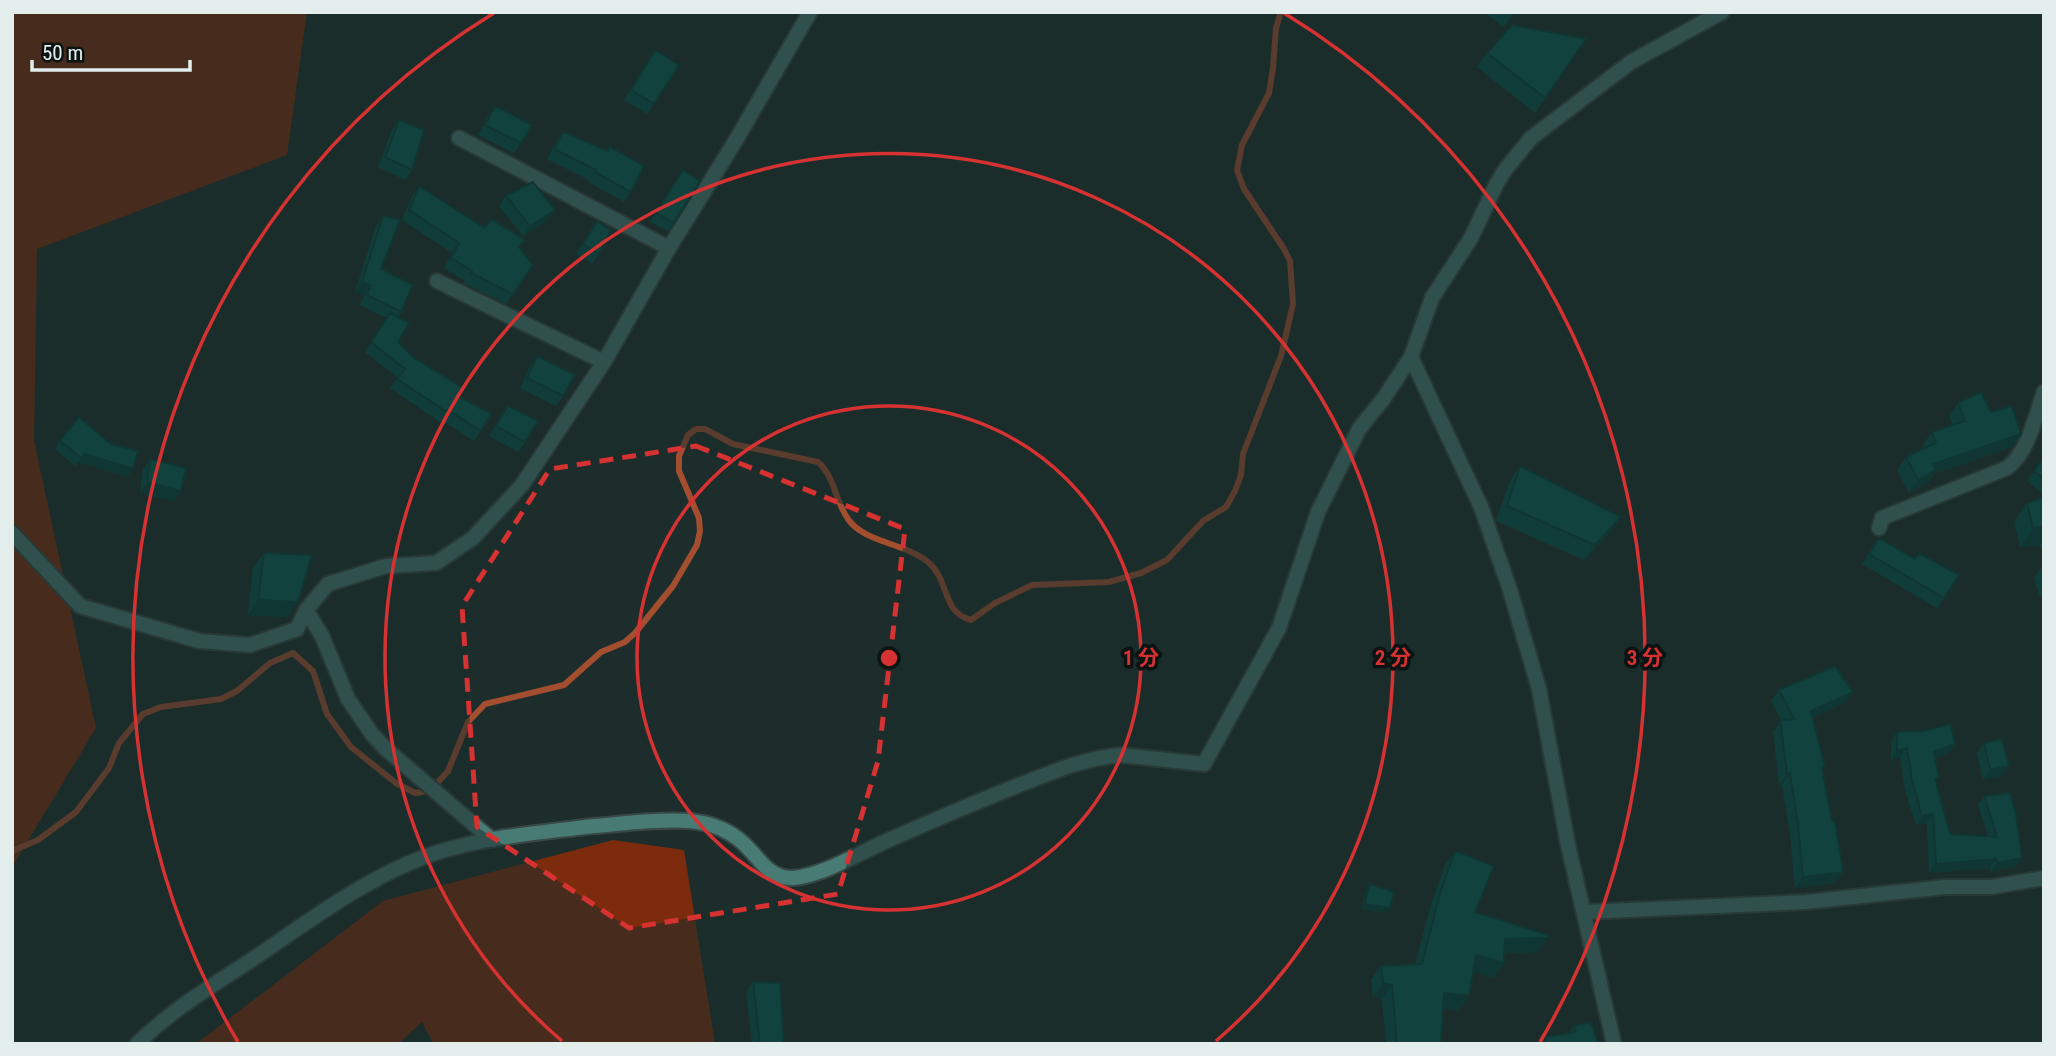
<svg xmlns="http://www.w3.org/2000/svg" width="2056" height="1056" font-family="'Roboto Condensed','Noto Sans JP',sans-serif">
<rect width="100%" height="100%" fill="#1c2d2b"/>
<!-- green -->
<path fill="#7c2c0d" d="M12 12H307L287 155 37 249 34 441 96 728 12 867Z
M613 840 684 850 715 1044H434L422 1022 398 1044H196L383 901Z"/>
<g fill="none" stroke-linecap="round" stroke-linejoin="round">
<!-- stream -->
<path stroke="#a44e30" stroke-width="6" d="M12 851 38 840 76 812 109 768 119 743 143 714 161 707 221 699 237 691 270 663 293 653 313 671 327 714 351 747 396 783 415 793 430 791 448 771 468 722 485 704 564 685 601 652 625 642 635 633 673 586 697 545 700 531 699 518 679 471V456L688 435 696 429H705L733 444 818 462C835 477 835 501 848 519 863 542 905 543 928 562 950 580 941 612 971 620L995 603 1032 585 1109 582 1141 573 1167 560 1203 521 1226 507 1235 491 1241 475 1243 454 1281 356 1293 304 1290 261 1284 249 1244 189 1237 170 1242 145 1269 93 1273 68 1276 28 1281 12"/>
<!-- minor casing -->
<g stroke="#384846" stroke-width="18">
<path id="minor" d="M459 138 669 248
M437 281 604 362
M1411 357 1481 507 1510 590 1539 689 1568 845 1614 1044
M1879 528 1882 518 2007 468C2029 451 2035 417 2044 392
M12 533 80 606 199 641 250 645 297 629 306 610 328 584 386 566 436 563 473 538 522 485 604 362 669 248 736 140 810 12
M306 610 322 636 348 699 372 734 386 749 492 840
M1584 912 1806 902 1945 887H1991L2044 878
M137 1044C172 1009 215 984 256 957 306 923 354 887 409 863 464 839 527 834 585 827 620 824 655 819 690 821 710 823 728 829 743 843 759 857 768 879 793 878 822 876 863 851 891 839 950 813 1011 787 1072 765L1099 758 1120 755 1204 764 1279 628 1318 512 1359 429 1384 398 1411 357 1432 298 1471 238 1496 185 1505 170 1531 138 1631 62 1722 12"/>
</g>
<!-- minor -->
<use href="#minor" stroke="#497b75" stroke-width="14"/>
</g>
<!-- wall -->
<path fill="#044f4a" d="M1484 12H1515L1503 27Z
M1586 39 1535 113 1477 67 1487 53Z
M655 50 654 104 647 114 624 100Z
M495 106 521 143 514 153 478 135 488 116Z
M399 120 412 170 405 180 378 167 392 130Z
M563 132 631 192 624 202 588 182 589 180 547 159 556 142Z
M683 170 674 223 668 231 650 222Z
M419 186 484 227 491 219 525 240 519 248 533 265 506 304 464 283 465 281 444 268 452 253 402 220 412 196Z
M506 196 555 210 548 220 523 236 499 206Z
M383 216 381 269 401 312 398 317V342L458 396 481 431 474 441 441 420 440 422 390 388 398 378 365 352 387 318 360 305 364 296 355 292 376 226Z
M597 221 599 254 592 264 576 254Z
M537 356 563 396 556 406 520 388 530 366Z
M1958 403 1991 412 2021 434 2012 447 1934 474 1927 483 1909 493 1897 470 1906 457 1924 448 1923 445 1932 432 1953 425 1949 416Z
M508 406 525 442 518 452 489 436Z
M60 441 133 469 127 477 79 462 75 466 55 449Z
M2044 458V495L2027 481Z
M150 459 181 491 174 501 140 493 143 469Z
M1520 466 1611 532 1584 560 1496 521 1510 481Z
M2044 497V555L2039 546 2020 547 2014 522 2027 503Z
M1879 538 1915 559 1959 575 1937 608 1862 564Z
M264 553 298 602 287 617 248 615 253 568Z
M2044 564V608L2034 578Z
M1779 690 1853 692 1845 703 1813 718 1823 771 1835 883 1795 888 1790 835 1782 785H1779L1773 732 1781 720 1771 701Z
M1897 732 1955 744 1949 753 1935 758 1936 782 1950 834 1988 836 1978 805 1984 796 2016 867 1991 872 1990 868 1929 873 1927 823 1916 825 1905 790 1900 757 1891 760V741Z
M1984 743 2002 776 1983 780 1977 753Z
M1455 851 1475 912 1548 938 1538 952 1504 953V963L1494 978 1473 971 1469 996 1459 1011 1443 1009 1441 1044H1386L1382 999 1373 997 1371 980 1381 966 1415 964 1431 905 1445 865Z
M1370 884 1386 913 1361 909 1366 890Z
M753 982 784 1044H752L746 992Z
M1574 1026 1598 1044H1540L1545 1037 1569 1033Z"/>
<!-- shaded-wall -->
<path fill="#04403c" d="M555 210 548 220 523 236 530 226Z
M362 282 371 286 364 296 355 292Z
M2021 434 2012 447 1934 474 1927 483 1909 493 1918 480 1933 464Z
M85 454 133 469 127 477 79 462 75 466Z
M147 482 181 491 174 501 140 493Z
M1621 517 1611 532 1584 560 1595 545Z
M2044 527V539L2039 546 2020 547 2033 528Z
M258 600 298 602 287 617 248 615Z
M1853 692 1845 703 1803 722 1811 711Z
M1955 744 1949 753 1927 761 1934 752Z
M1907 748 1900 757 1891 760 1897 751Z
M2009 766 2002 776 1983 780 1990 770Z
M1790 773 1782 785H1779L1787 774Z
M1933 814 1927 823 1916 825 1922 816Z
M2022 858 2016 867 1991 872 1997 863Z
M1996 859 1990 868 1929 873 1936 864Z
M1843 872 1835 883 1795 888 1803 877Z
M1364 904 1390 908 1386 913 1361 909Z
M1548 938 1538 952 1495 954 1505 939Z
M1476 955 1504 963 1494 978 1466 969Z
M1383 983 1392 985 1382 999 1373 997Z
M1444 993 1469 996 1459 1011 1434 1007Z"/>
<!-- building -->
<path fill="#055c56" stroke="#04403c" stroke-width="2" d="M1512 25 1586 39 1545 98 1487 53Z
M655 50 679 65 654 104 631 90Z
M495 106 532 125 521 143 485 125Z
M399 120 424 130 412 170 385 157Z
M563 132 608 151 610 147 644 166 631 192 595 172 596 170 554 149Z
M683 170 700 181 674 223 656 213Z
M533 182 555 210 530 226 506 196Z
M419 186 485 228 491 219 525 240 519 247 533 265 513 294 471 273 472 271 451 258 459 243 409 210Z
M383 216 400 220 381 269 413 285 401 312 367 295 371 286 362 282Z
M597 221 611 230 599 254 583 244Z
M390 313 409 323 398 342 413 357 463 388 458 396 491 414 481 431 448 410 447 412 397 379 405 369 371 342Z
M537 356 575 375 563 396 527 378Z
M1981 392 1991 412 2012 406 2021 434 1933 464 1936 470 1918 480 1906 457 1936 443 1932 432 1965 421 1958 403Z
M508 406 538 421 525 442 496 426Z
M79 417 111 444 138 451 133 469 85 454 81 458 60 441Z
M2044 458V479L2034 471Z
M150 459 186 468 181 491 147 482Z
M1520 466 1621 517 1595 545 1507 506Z
M2044 497V527L2033 528 2027 503Z
M1879 538 1915 559 1919 553 1959 575 1944 598 1869 554Z
M264 553 312 555 298 602 258 600Z
M1835 666 1853 692 1811 711 1825 768H1822L1832 821H1835L1843 872 1803 877 1798 824 1790 773 1787 774 1780 720 1794 719 1779 690Z
M1951 724 1955 744 1934 752 1939 778 1935 779 1950 834 1997 837 1984 796 2010 793 2016 814 2022 858 1997 863 1996 859 1936 864 1933 814 1922 816 1912 780 1907 748 1897 751V732L1923 731Z
M2002 739 2009 766 1990 770 1984 743Z
M1455 851 1494 866 1475 912 1548 935V938L1505 939 1504 963 1476 955 1469 996 1444 993 1441 1044H1397L1392 985 1383 983 1381 966 1422 964 1441 890Z
M1370 884 1394 892 1390 908 1364 904Z
M753 982 780 983 784 1044H760Z
M1591 1022 1598 1044H1546L1545 1037 1576 1032 1574 1026Z"/>
<!-- marked area -->
<path d="M0 0H2056V1056H0ZM696 446 905 529 878 761 838 894 629 928 477 827 462 606 550 469Z" fill="#1c2d2b" fill-opacity=".55" fill-rule="evenodd"/>
<path fill="none" stroke="#d73232" stroke-width="5" stroke-dasharray="14 9" stroke-linejoin="round" d="M696 446 905 529 878 761 838 894 629 928 477 827 462 606 550 469Z"/>
<!-- distance rings -->
<g fill="none" stroke="#d73232" stroke-width="3.5">
<circle cx="889" cy="658" r="252"/>
<path d="M562 1041A504 504 0 1 1 1216 1041"/>
<path d="M238 1042A756 756 0 0 1 494 13M1284 13A756 756 0 0 1 1540 1042"/>
</g>
<circle cx="889" cy="658" r="10" fill="#d73232" stroke="#0c1413" stroke-width="3.5"/>
<g font-size="21" text-anchor="middle" font-weight="bold" fill="#d73232" stroke="#0c1413" stroke-width="7" stroke-linejoin="round" paint-order="stroke">
<text x="1141" y="665">1 分</text>
<text x="1393" y="665">2 分</text>
<text x="1645" y="665">3 分</text>
</g>
<!-- border -->
<rect width="2056" height="1056" fill="none" stroke="#e2edec" stroke-width="28"/>
<!-- scale -->
<path d="M32 60v10h158v-10" fill="none" stroke="#e2edec" stroke-width="3.5"/>
<text x="42" y="60" font-size="21" fill="#e2edec" stroke="#0c1413" stroke-width="5" paint-order="stroke">50 m</text>
</svg>
